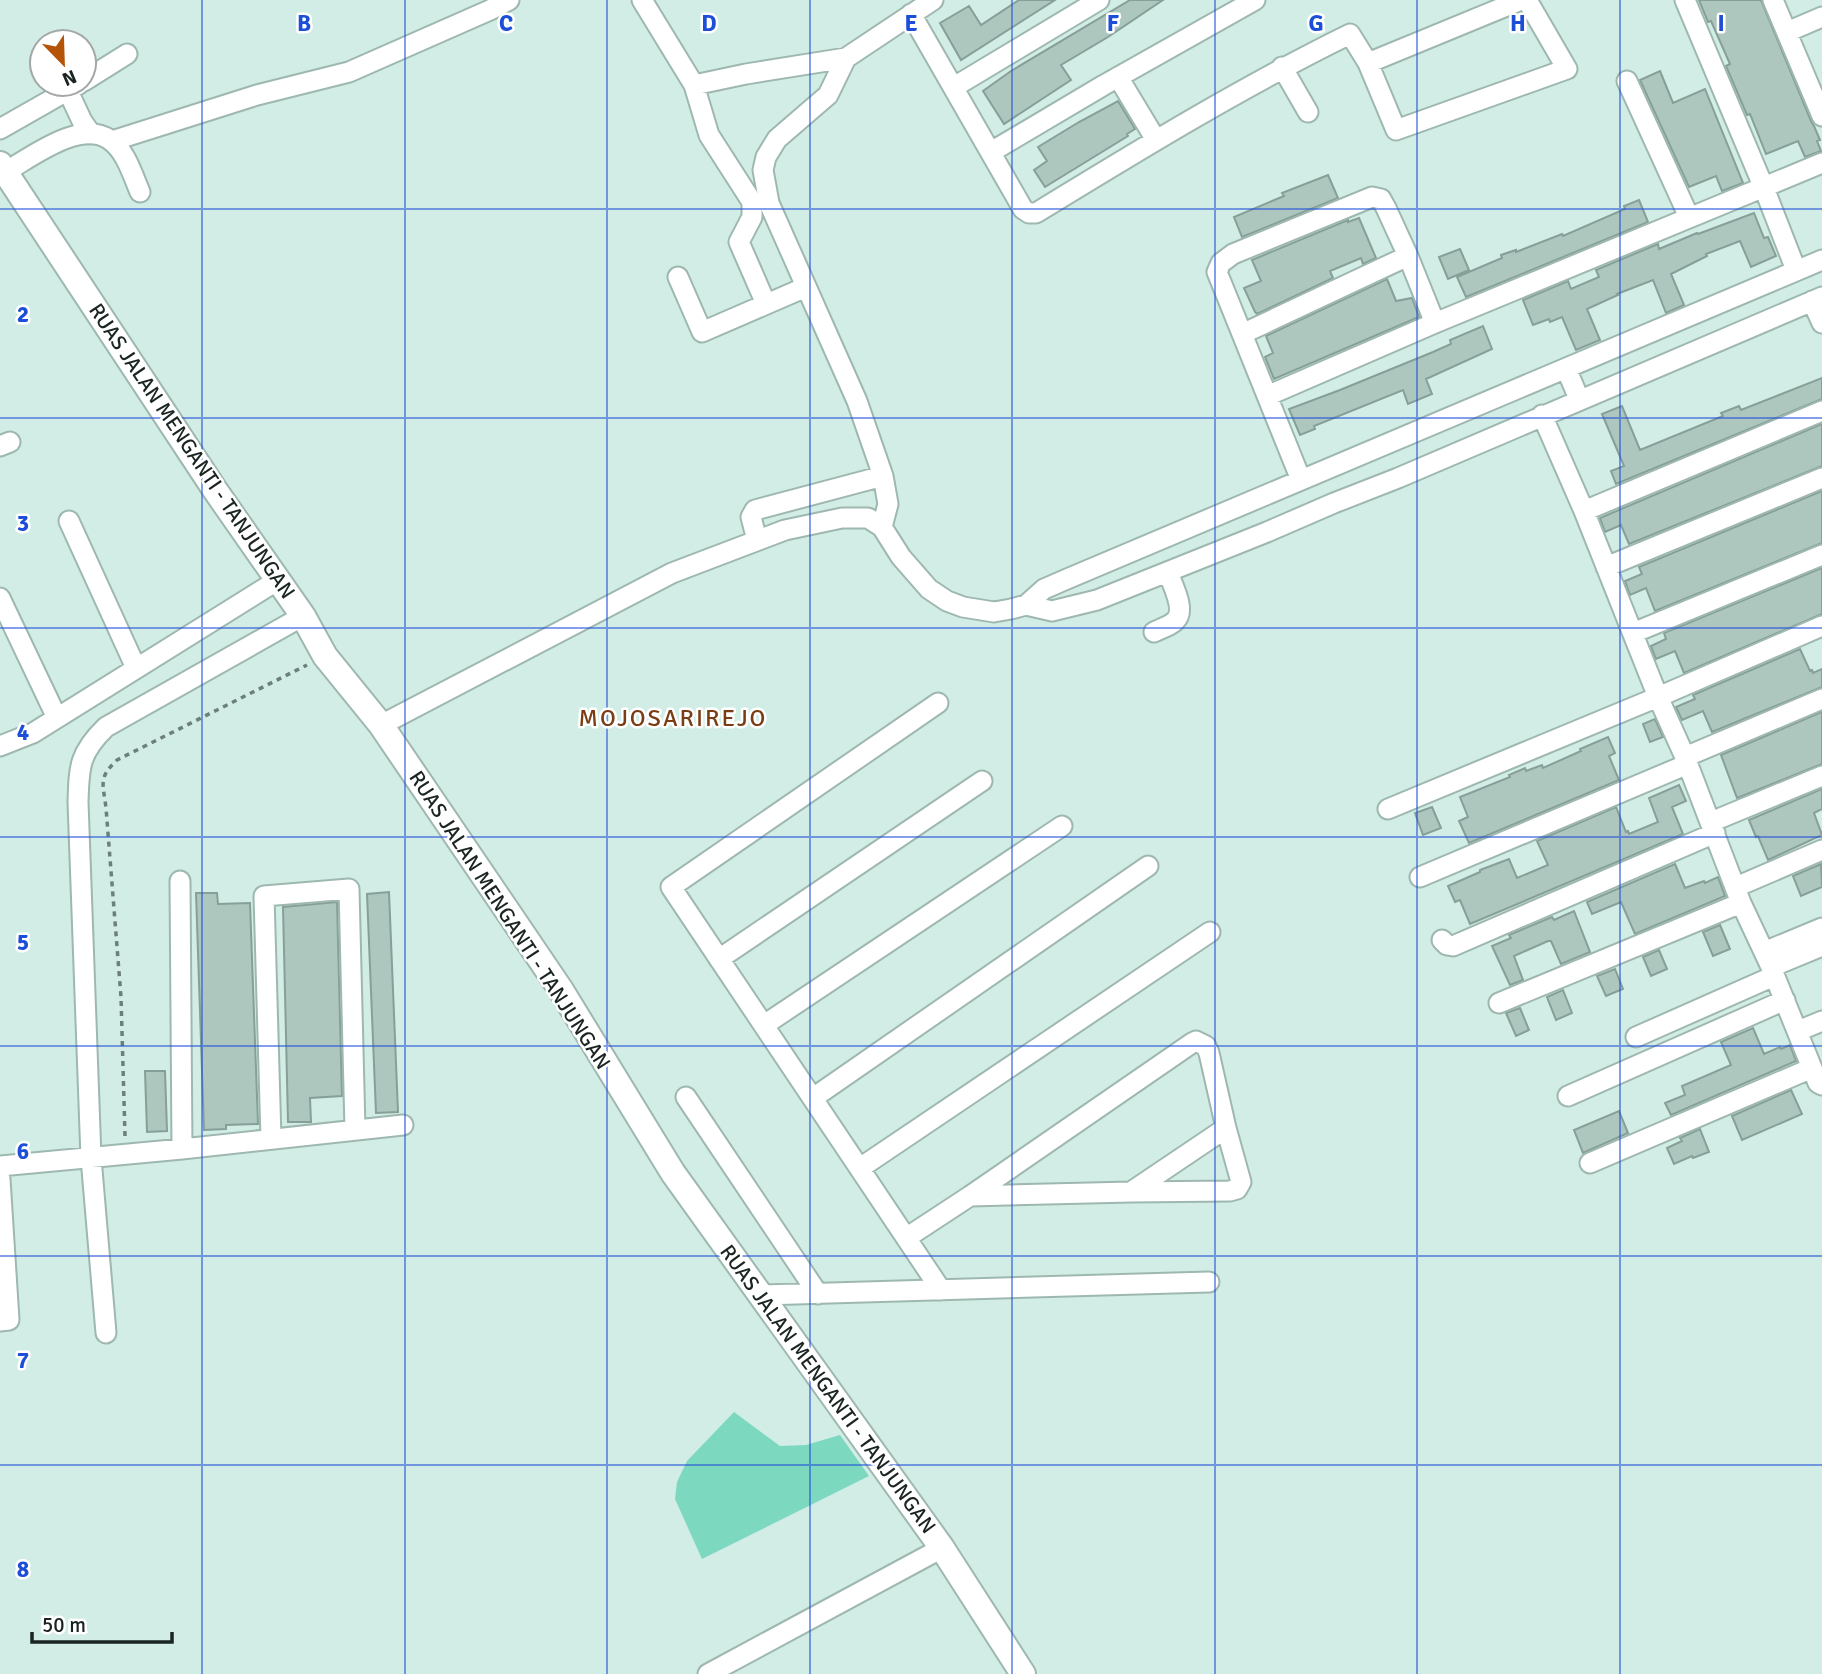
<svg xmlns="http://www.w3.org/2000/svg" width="1822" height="1674" font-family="Signika,sans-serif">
<rect width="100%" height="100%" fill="#d2ede5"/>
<!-- water -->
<path fill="#7dd8c0" d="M734 1412 780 1446 806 1445 840 1435 869 1476 702 1559 675 1499 677 1482 687 1461Z"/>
<!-- building -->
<path fill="#adc7bf" stroke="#869f98" stroke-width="2" d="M1019 0H1055L961 60 940 23 969 6 981 25Z
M1130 0H1163L1108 37 1061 65 1071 80 1004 124 983 91 1011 71Z
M1699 0H1761L1811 121 1814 126 1820 140 1817 141 1821 151 1805 157 1798 141 1766 154 1750 114 1747 115 1726 66 1730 64 1711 21 1708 22Z
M1660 71 1673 103 1705 89 1743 183 1722 191 1716 176 1689 187 1640 80Z
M1118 101 1135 129 1127 134 1128 136 1045 187 1034 170 1047 161 1038 147 1079 122Z
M1328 175 1338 198 1242 237 1234 217 1284 196 1282 193Z
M1639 200 1648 222 1466 297 1457 277 1502 258 1501 255 1516 250V252L1562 234 1563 236 1625 209 1624 206Z
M1754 213 1764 238 1768 237 1776 256 1751 267 1740 241 1706 254 1707 256 1671 274 1684 305 1666 313 1653 280 1617 294 1618 295 1587 309 1600 340 1576 350 1562 317 1550 322 1549 319 1533 325 1523 300 1568 281 1571 289 1599 277 1596 270 1658 244 1659 249 1697 233 1698 234Z
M1359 218 1376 258 1363 264 1361 258 1330 271 1333 278 1257 314 1255 312 1244 288 1261 281 1252 260 1348 220V222Z
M1460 249 1469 270 1448 279 1439 257Z
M1387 279 1396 301 1412 298 1419 317 1274 379 1265 357 1273 353 1266 336Z
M1483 326 1492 349 1426 379 1432 394 1408 404 1403 390 1314 426 1315 429 1300 435 1289 409 1340 390 1433 352 1451 344 1450 340Z
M1822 378V399L1616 484 1611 471 1624 466 1602 414 1622 406 1640 450 1723 416 1721 413 1739 406 1741 410Z
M1822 424V466L1629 544 1621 525 1605 532 1600 518Z
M1822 491V543L1655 611 1646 588 1630 595 1625 581 1642 574 1639 567Z
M1822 568V614L1684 673 1675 651 1656 659 1651 646 1666 639 1664 633Z
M1800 649 1810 671 1812 670 1813 673 1822 669V687L1712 732 1703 711 1682 720 1676 707 1695 699 1693 695Z
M1822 712V764L1737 798 1721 755Z
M1655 719 1663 737 1650 742 1643 724Z
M1608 737 1615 753 1609 756 1619 780 1469 843 1459 821 1468 817 1460 797 1510 777 1509 775 1525 768 1526 771 1542 765 1543 768 1581 751 1580 749Z
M1679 785 1686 801 1672 807 1683 834 1470 924 1460 900 1455 902 1448 886 1480 872V870L1509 859 1517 878 1548 865 1537 841 1616 807 1626 832 1628 831 1629 834 1658 822 1649 798Z
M1822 789V809L1814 813 1822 835 1768 860 1758 836 1756 837 1749 820Z
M1432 807 1441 828 1423 835 1415 813Z
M1675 864 1685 888 1704 881 1705 883 1718 877 1725 896 1635 934 1621 902 1592 914 1587 902Z
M1821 864 1822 887 1801 896 1793 876Z
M389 892 398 1112 376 1113 367 894Z
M196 893H217L218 904 250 903 258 1124 226 1125V1129L204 1130Z
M337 902 342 1096 310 1098 311 1122H288L283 907Z
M1574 911 1590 952 1561 964 1551 941H1548L1514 956 1523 980 1510 985 1492 946 1511 938 1509 935 1552 917 1554 920Z
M1720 925 1730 949 1713 956 1703 932Z
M1659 950 1667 969 1651 976 1643 957Z
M1615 969 1623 989 1606 996 1597 976Z
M1563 990 1572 1013 1556 1020 1547 997Z
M1520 1008 1529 1030 1516 1036 1506 1013Z
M1753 1028 1764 1054 1780 1047 1781 1049 1790 1045 1796 1061 1671 1115 1665 1103 1685 1095 1682 1086 1731 1065 1721 1042Z
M145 1071H165L167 1131 147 1132Z
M1791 1090 1802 1114 1742 1140 1732 1116Z
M1619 1111 1628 1133 1583 1153 1574 1130Z
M1700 1129 1709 1152 1693 1158 1692 1156 1674 1164 1667 1148 1682 1141 1680 1138Z"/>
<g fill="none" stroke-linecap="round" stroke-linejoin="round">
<!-- minor casing -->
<g stroke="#9eb8b0" stroke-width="23">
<path id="minor" d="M642 0 694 85 746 74 846 58
M1685 0 1764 188 1796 270
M1773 0 1822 116
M911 14 1023 209 1029 213H1036C1139 150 1242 87 1350 34L1368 63 1396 130 1567 69 1527 0
M1787 32 1822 17
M1368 63 1521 0
M1282 67 1308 112
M1118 77 1156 140
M84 81 127 54
M1627 81 1689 217
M694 85 709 135 752 202V217L739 242 766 304
M954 87 1099 0
M68 91 82 121 91 134
M0 129 79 84
M112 141 257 95 349 72 490 10 509 0
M991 152 1104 85 1255 0
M5 172C32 157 80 119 110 140 126 151 133 176 140 192
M678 277 702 332 806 287
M1812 301 1822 323
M1242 334 1408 256
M1566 368 1579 399
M1267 396 1435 323 1822 163
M1542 415 1584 511 1658 697 1685 757 1741 903 1771 967 1818 1083 1822 1085
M0 446 10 442
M1301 480 1217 272 1221 263 1233 254 1372 197 1381 199 1386 208 1408 256 1435 323
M1584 511 1822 411
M69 521 136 668
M882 527 888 504 883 476 857 401 769 203 763 170 766 157 777 139 828 95 846 58 933 0
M757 540 751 517 755 510 883 476
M1606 567 1822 478
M0 598 57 718
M1026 605 1052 611 1097 600 1267 532 1334 503 1398 478 1822 297
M1154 632C1160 629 1170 626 1175 621 1187 610 1172 585 1168 572
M1633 633 1822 555
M938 703 671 887 941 1290
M381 725 672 573 785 530 842 518H868L882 527 901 557 929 589 947 601 963 607 994 612 1011 609 1026 605 1044 589 1067 579 1822 260
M0 746 33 733 278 580
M1685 757 1822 699
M1388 809 1658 697 1822 626
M1711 822 1822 776
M1420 877 1688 764
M180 881 182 1149
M1736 887 1822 850
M1442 940 1447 945 1453 946 1715 833
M1764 952 1822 928
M719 959 982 781
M1771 967 1822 946
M1499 1003 1741 903
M764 1025 1062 826
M1798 1031 1822 1021
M1636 1037 1774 976
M1568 1096 1785 1000
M686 1097 818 1294
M813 1098 1148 866
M271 1139 264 896 349 889 355 1130
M1590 1163 1812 1068
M0 1166 182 1149 403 1125
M860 1168 1210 932
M0 1179 9 1320 0 1321
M1131 1192 1226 1128
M906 1238 970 1196 1192 1043 1196 1041 1206 1046 1209 1053 1226 1128 1241 1182 1237 1189 1230 1191 1131 1192 970 1196
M760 1295 1209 1282
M106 1333 91 1158 78 802C79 767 79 753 106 727L303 616
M708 1674 942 1548"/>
</g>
<!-- major casing -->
<g stroke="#9eb8b0" stroke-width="28">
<path id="major" d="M0 164 215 490 303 616 325 656 381 725 561 990 673 1173 942 1548 1023 1674"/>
</g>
<!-- path -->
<path stroke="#6d7f7a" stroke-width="3.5" stroke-dasharray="5 5" stroke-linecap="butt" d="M125 1136 121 997 106 808C103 783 98 778 117 760L307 665"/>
<!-- minor -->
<use href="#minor" stroke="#fff" stroke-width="19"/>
<!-- major -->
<use href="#major" stroke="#fff" stroke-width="24"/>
</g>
<!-- grid -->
<path fill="none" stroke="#1d4ed8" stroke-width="2" stroke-opacity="0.55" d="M202 0V1674M405 0V1674M607 0V1674M810 0V1674M1012 0V1674M1215 0V1674M1417 0V1674M1620 0V1674M0 209H1822M0 418H1822M0 628H1822M0 837H1822M0 1046H1822M0 1256H1822M0 1465H1822"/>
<g text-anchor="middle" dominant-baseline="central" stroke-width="5" stroke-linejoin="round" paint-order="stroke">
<!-- street labels -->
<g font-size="21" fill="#1a2421" stroke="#fff">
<text transform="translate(192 451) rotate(56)">RUAS JALAN MENGANTI - TANJUNGAN</text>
<text transform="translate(510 920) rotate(57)">RUAS JALAN MENGANTI - TANJUNGAN</text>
<text transform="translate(828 1389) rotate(54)">RUAS JALAN MENGANTI - TANJUNGAN</text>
</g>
<!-- quarter labels -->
<g font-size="24" letter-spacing="2" fill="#7a3d13" stroke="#fff">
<text x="673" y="718">MOJOSARIREJO</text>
</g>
</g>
<g font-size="23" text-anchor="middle" font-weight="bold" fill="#1d4ed8" stroke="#fff" stroke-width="5" stroke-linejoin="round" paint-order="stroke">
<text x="304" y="31">B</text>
<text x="506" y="31">C</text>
<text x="709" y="31">D</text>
<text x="911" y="31">E</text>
<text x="1113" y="31">F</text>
<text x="1316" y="31">G</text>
<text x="1518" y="31">H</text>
<text x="1721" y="31">I</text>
<text x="23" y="322">2</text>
<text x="23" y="531">3</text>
<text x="23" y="740">4</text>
<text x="23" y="950">5</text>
<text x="23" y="1159">6</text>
<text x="23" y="1368">7</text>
<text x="23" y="1577">8</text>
</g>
<!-- north arrow -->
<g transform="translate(63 63) rotate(157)"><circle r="33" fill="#ffffff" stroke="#a3a7a6" stroke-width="2"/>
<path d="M0-5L12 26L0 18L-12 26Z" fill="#b35406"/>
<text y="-10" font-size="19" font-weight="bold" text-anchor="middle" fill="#1a2421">N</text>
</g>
<!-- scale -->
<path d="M32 1632v10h140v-10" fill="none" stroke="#1a2421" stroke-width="3.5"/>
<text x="42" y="1632" font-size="21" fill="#1a2421" stroke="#ffffff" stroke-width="5" paint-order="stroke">50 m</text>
</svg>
